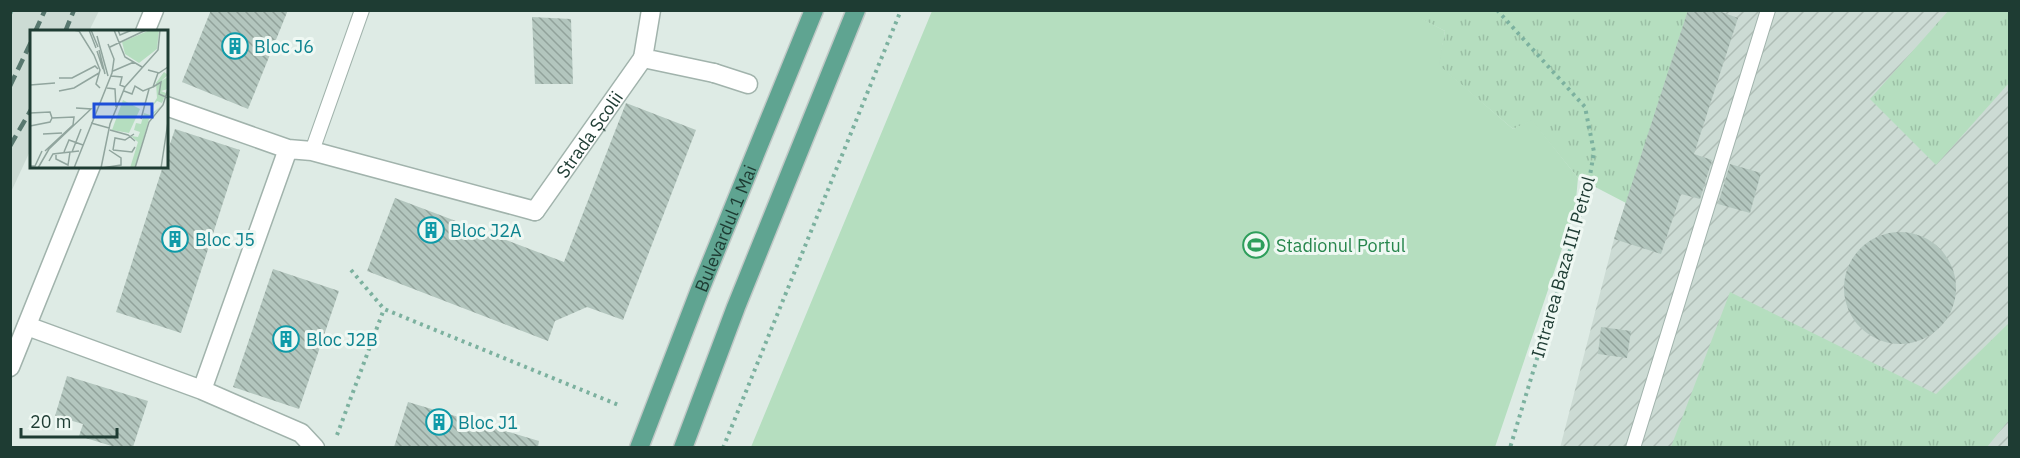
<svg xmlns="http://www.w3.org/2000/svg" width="2020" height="458" font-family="'IBM Plex Sans',sans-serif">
<defs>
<pattern id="industrial-furrows" width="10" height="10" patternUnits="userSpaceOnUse" patternTransform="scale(1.5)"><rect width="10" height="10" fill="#ccdbd4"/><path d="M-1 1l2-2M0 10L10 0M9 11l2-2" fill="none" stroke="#afbdb6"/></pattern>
<pattern id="grass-tufts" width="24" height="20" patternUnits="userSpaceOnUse" patternTransform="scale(1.5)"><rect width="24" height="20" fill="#b5debf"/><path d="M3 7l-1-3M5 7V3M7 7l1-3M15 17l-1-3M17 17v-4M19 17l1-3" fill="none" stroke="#9bbfa5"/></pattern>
<pattern id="building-back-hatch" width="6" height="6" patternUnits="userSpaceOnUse" patternTransform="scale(1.5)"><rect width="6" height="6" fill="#b3c6be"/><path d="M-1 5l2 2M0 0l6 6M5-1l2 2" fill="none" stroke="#91a29b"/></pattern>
</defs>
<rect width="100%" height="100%" fill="#deebe5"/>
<!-- built -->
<path fill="#ccdbd4" d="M13 11H99L89 31 32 32 31 149 11 192 10 18Z"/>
<!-- industrial -->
<path fill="url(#industrial-furrows)" d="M1688 11H2009V447L1560 448 1614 239Z"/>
<!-- grass -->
<path fill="url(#grass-tufts)" d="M1949 10 2009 11V83L1936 165 1870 99Z
M1405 11H1688L1626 203 1578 178 1532 121 1513 129 1438 65 1445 31Z
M1730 292 1936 394 2009 323V420L1987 447H1671Z"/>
<!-- pitch -->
<path fill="#b5debf" d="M932 11 1405 10 1445 31 1439 65 1513 129 1532 120 1578 178 1575 210 1495 447H751Z"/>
<!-- building -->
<path fill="url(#building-back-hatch)" d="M211 10H288L248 109 182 82Z
M1688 10H1716L1738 18 1694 154 1712 160 1700 199 1681 194 1661 254 1614 239Z
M532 17 571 19 573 84H535Z
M626 103 696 130 623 320 587 307 555 321 548 341 367 271 395 198 564 262Z
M175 129 240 150 181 333 116 312 163 166H166V156Z
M1730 164 1761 173 1750 213 1718 204Z
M1844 288a56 56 0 1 1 112 0a56 56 0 1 1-112 0Z
M273 269 339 291 299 409 233 387Z
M1601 327 1631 331 1627 358 1598 354Z
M67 376 148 401 133 447H115L79 436 83 424 55 416Z
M408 402 539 441 538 447H394Z"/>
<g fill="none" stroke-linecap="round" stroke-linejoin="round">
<!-- service casing -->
<g stroke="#a1b3ac" stroke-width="16">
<path id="service" d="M312 151 362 10
M1633 448 1768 10"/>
</g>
<!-- pedestrian casing -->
<g stroke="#a1b3ac" stroke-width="21">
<g id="pedestrian">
<path d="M714 73 748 84"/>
<path id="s1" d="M535 211 643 58"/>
</g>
</g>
<!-- minor casing -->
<g stroke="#a1b3ac" stroke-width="21">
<path id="minor" d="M651 10 643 58 714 73
M166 106 288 149 312 151 535 211
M27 326 202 390 301 433 315 448
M202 390 288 149"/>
</g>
<!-- tertiary casing -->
<g stroke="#a1b3ac" stroke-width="21">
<path id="tertiary" d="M145 32 154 10
M10 367 91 166"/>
</g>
<!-- primary casing -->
<g stroke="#c0c8c6" stroke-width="21">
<g id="primary">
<path id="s2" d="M639 448 699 292 814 10"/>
<path d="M683 448 736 307 856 10"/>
</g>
</g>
<!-- path -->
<path stroke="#7cb19f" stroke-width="4" stroke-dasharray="3 4.5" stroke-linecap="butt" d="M1497 10 1585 107 1594 152 1587 193 1510 448
M10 14 12 10
M351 270 384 309 621 406
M337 435 384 309
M723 448 901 10"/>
<!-- service -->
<use href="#service" stroke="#fff" stroke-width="14"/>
<!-- pedestrian -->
<use href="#pedestrian" stroke="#fff" stroke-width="18"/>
<!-- minor -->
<use href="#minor" stroke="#fff" stroke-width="18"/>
<!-- tertiary -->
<use href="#tertiary" stroke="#fff" stroke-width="18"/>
<!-- primary -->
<use href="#primary" stroke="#5fa491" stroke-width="18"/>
<!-- rail -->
<path stroke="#58786f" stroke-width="4.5" stroke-dasharray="12 6" stroke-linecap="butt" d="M35 32 45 10
M65 32 74 10
M10 86 32 40
M10 146 32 108"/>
</g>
<!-- icons -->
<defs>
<g id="building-ring" transform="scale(1.35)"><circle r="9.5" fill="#eff8f3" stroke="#0f9aa8" stroke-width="1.5"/><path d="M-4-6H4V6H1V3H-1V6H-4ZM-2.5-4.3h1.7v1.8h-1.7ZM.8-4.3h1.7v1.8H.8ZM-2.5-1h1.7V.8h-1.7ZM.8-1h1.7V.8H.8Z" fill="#0f9aa8"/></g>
<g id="stadium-ring" transform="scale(1.35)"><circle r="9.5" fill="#eff8f3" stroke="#2e9e5b" stroke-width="1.5"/><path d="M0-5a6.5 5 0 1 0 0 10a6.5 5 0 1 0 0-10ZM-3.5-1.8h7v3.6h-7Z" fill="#2e9e5b"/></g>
</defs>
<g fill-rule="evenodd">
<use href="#building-ring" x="235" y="46"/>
<use href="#building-ring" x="431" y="230"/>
<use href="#building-ring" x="175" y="239"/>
<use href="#stadium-ring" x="1256" y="245"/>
<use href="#building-ring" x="286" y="339"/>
<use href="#building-ring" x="439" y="422"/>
</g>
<g text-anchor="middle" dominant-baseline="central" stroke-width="6" stroke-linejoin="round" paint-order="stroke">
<!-- culture labels -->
<g font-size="18" fill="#0d838f" stroke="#eff8f3" text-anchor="start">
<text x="254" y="46">Bloc J6</text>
<text x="450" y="230">Bloc J2A</text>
<text x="195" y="239">Bloc J5</text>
<text x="306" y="339">Bloc J2B</text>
<text x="458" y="422">Bloc J1</text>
</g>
<!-- street labels -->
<g font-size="18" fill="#1e3c33" stroke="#eff8f3">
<text stroke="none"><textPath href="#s1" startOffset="94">Strada Școlii</textPath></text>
<text stroke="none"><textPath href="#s2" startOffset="236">Bulevardul 1 Mai</textPath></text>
<text transform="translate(1563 267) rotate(-74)">Intrarea Baza III Petrol</text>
</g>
<!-- leisure labels -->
<g font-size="18" fill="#27864d" stroke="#eff8f3" text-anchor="start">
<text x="1276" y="245">Stadionul Portul</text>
</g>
</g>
<!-- overview -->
<g transform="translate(30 30)">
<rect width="138" height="138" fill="#deebe5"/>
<path d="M134 42 138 45 131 51 138 47V59L131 61 136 63 132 73 127 71 120 79 127 68 126 53ZM131 76 119 89 105 138H100L108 112 101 106 108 107 110 102 104 100 106 93 111 94 114 83 120 85Z" fill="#b5debf"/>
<path d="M120 0H129L127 19 109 33 95 24 92 12Z" fill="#b5debf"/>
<path d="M93 70 110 79 99 103 82 100Z" fill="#b5debf"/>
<path fill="none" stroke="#91a59e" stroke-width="1.5" d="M43 0 49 1 64 25 70 40 66 54 70 58M59 0 66 18M61 0 68 17M84 0 95 27 112 37M88 0 90 5 102 0M67 6 78 46M80 17 116 0M69 20 75 44M67 21 73 39M118 40 129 43 138 37M83 41 104 32M81 46 92 47 90 55 95 57M29 48H42L65 36 68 39M0 55 25 53M123 57 131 52 129 64 138 68M77 58 85 59 86 77M29 61 44 58 69 43M94 61 102 64 105 56 113 61 123 57 128 43M0 83 20 82 22 88 44 87 43 95 15 121M111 89 119 59M61 93 79 98M0 96 20 92 22 88M80 100 98 105 105 111M13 104 32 103M83 120 85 108 95 110 104 104M83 120 102 122 105 117M34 122 39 110 53 115M42 122 51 99M26 125V129L38 135 40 122M19 131 23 124 49 121M0 136H5L12 121M8 138 19 119 61 79 46 78M44 138 82 43 84 29 78 14M71 138 80 94 95 57 128 20 130 0M72 138 91 135V128L79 120M105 138 119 92 133 75 138 59M131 138 138 92"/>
<path fill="#1d4ed8" fill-opacity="0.15" stroke="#1d4ed8" stroke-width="3" d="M64 74H122V87H64Z"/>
<rect width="138" height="138" fill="none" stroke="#1e3c33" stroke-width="3"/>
</g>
<!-- border -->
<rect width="2020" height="458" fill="none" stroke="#1e3c33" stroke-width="24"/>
<!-- scale -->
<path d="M21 428v9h96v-9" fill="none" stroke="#1e3c33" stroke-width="3"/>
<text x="30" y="428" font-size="18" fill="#1e3c33" stroke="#eff8f3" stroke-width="4.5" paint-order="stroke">20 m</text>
</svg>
